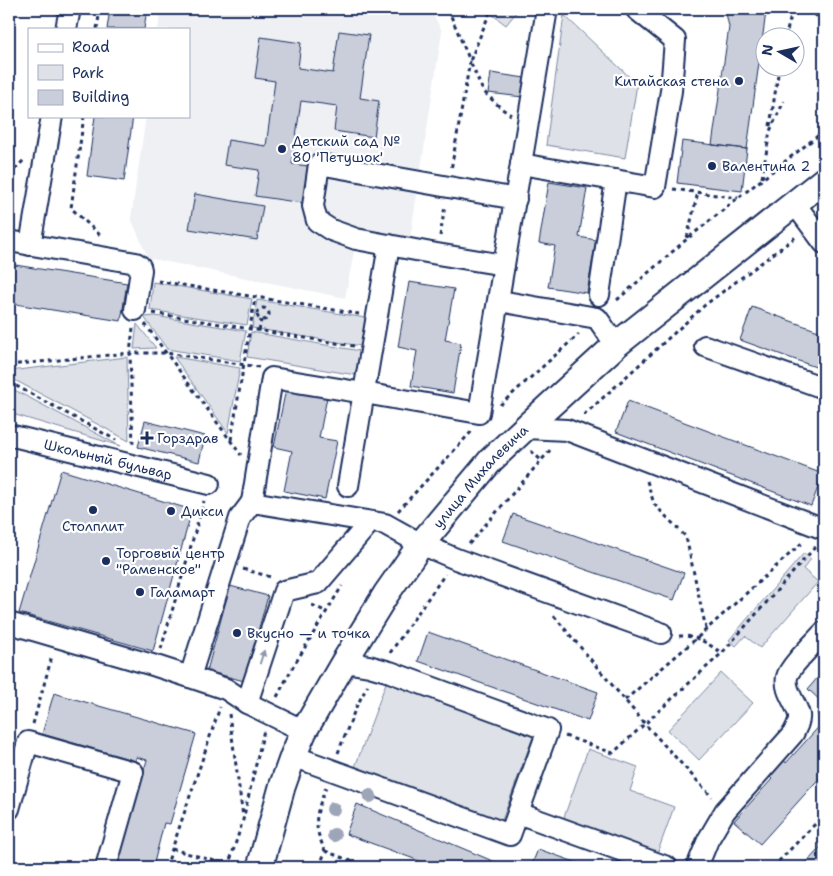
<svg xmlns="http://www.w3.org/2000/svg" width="833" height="876" font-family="'Shantell Sans',sans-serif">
<rect width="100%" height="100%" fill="#fff"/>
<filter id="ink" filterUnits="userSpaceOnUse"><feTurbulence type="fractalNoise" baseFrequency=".02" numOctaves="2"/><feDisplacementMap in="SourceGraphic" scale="10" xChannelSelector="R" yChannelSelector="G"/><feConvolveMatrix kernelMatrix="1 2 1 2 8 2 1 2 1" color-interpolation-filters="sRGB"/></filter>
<g filter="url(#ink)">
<!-- built -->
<path fill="#eff0f4" d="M161 9H430L442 31 410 239 358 231 345 298 148 258 131 218 146 116H189V29H158Z"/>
<!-- green -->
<path fill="#dee1e7" stroke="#7c88a2" d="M485 9H519L506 25Z
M564 15 637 84 625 158 546 145Z
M153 282 252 299 247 325 150 310Z
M257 300 372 319 367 347 252 328Z
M155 316 246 331 240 361 167 349 144 317Z
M137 324 156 348 134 349Z
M251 332 366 352 362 376 247 357Z
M127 357 129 441 9 377V371Z
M174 357 240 368 228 433Z
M9 387 120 446 9 413Z
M804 553 811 559 803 569 818 582 760 648 745 636 736 646 729 640Z
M390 672 537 726 498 831 351 778Z
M721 673 753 703 699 760 668 730Z
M588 749 638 767 630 791 674 807 657 854 563 820Z"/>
<!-- building -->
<path fill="#caceda" stroke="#1b2f5e" d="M110 9H147L144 29H107Z
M722 9H765L766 11 764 27 747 149 712 145 729 27 726 13Z
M339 31 369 35 360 98 379 101 374 137 334 131 337 106 301 101 292 164 308 166 303 203 255 196 259 170 224 165 228 140 266 146 275 81 255 78 261 37 301 43 298 68 333 73Z
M491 73 525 78 523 97 488 93Z
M95 116H133L124 181 87 176Z
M682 141 747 149 742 191 677 183Z
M549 182 587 188 579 237 596 240 587 293 548 287 555 246 539 243Z
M195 194 263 206 257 240 189 229Z
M9 264 127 283 121 321 9 303Z
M409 282 454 289 445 340 461 343 453 393 411 386 417 351 398 347Z
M752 307 824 333V370L740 340Z
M287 384 328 392 319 438 337 441 325 499 284 491 292 451 274 447Z
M628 401 823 474 811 506 616 432Z
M145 421 205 436 199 462 138 447Z
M61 470 192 510 153 651 19 613Z
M513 514 684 573 674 600 503 541Z
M230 586 268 596 244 681 207 671Z
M428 632 598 692 588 721 418 661Z
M824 670V704L808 689Z
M54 693 196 734 170 824 164 823 153 867H114L147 760 136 757V761L42 734Z
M824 721V773L760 844 734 821 772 779 769 776 784 760 786 763Z
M357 804 507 867H436L346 834Z
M820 837H824V867H811L806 863 820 848Z
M538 849 589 867H531Z"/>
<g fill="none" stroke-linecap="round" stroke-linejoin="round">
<!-- minor casing -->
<g stroke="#1b2f5e" stroke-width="24">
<g id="minor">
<path d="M66 29 70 9"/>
<path d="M521 164 547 9"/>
<path d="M795 204 824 243"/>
<path d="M9 241 136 263 140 266 141 270 135 310"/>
<path d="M30 245 52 116"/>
<path d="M504 265 437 254 356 239 331 230 317 221 313 206 319 164 516 199"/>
<path d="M599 295 616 180"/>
<path d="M499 301 597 318 616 345"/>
<path d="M705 346 824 388"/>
<path d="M525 428 567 430 824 529"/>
<path id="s1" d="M9 435 209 484"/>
<path d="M348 486 389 245"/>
<path d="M252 502 272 378 364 393 479 413 521 164 655 187 671 91 675 40 636 9"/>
<path d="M9 623 156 666 190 677"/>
<path d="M344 662 369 666 390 672 548 730 518 813"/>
<path d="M247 703 284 591 318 583 370 522"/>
<path d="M304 731 247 703 226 689 190 677 240 518 252 502 385 524 421 544 456 559 661 633"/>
<path d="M293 756 510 835 518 813 667 867"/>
<path d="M9 809 28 742 133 772 106 867"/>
<path d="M697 867 708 840 725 811 793 734C796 728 800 721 799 715 796 702 784 691 787 677 789 667 816 641 824 632"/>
</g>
</g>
<!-- major casing -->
<g stroke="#1b2f5e" stroke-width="29">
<g id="major">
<path id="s2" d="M260 867 282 787 293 756 304 731 344 662 386 594 421 544 491 460 525 428 616 345 824 180"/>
</g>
</g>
<!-- path -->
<path stroke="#1b2f5e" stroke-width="3" stroke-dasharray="4 4" stroke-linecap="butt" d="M448 9 470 61 451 170
M808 9 824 22
M490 12 470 61 483 91 502 109 511 115
M97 29 100 9
M785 38 793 9
M84 116 71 208 102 237
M770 126 779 68
M9 175 24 160
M762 178 770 131 784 101
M673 189 738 198
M440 236 445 206
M687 238 698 192
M158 281 359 314
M617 300 687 239 738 198 824 131
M257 314a6 6 0 1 1 12 0a6 6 0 1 1-12 0Z
M153 313 354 346
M145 324 241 455
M133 328 130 353 133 446
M259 331 261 320
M9 365 130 353H166L259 367
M9 382 116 440
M500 405 579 334
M584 415 705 305 797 236
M231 440 255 298
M531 451 541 460
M647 481 654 504 686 537 706 629
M398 511 472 431
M469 544 551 449
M190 553 208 558
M243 569 271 577
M312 605 327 612
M554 616 645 724 712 797
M679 636C697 635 708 644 722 653
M161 649 204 501
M390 653 445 574
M277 697 290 672 342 586
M625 700 697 638 804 541
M229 714 243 817
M817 714 824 713
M33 724 52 656
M565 736 613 753 722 653 816 546
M338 753 356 707 368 685
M172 849 229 865
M325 851 367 867
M166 867 220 707
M228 867 243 820 264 730
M320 867 325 851C322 843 317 834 317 825 315 813 322 799 326 787
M773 867 824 815"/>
<!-- minor -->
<use href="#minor" stroke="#fff" stroke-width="20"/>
<!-- major -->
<use href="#major" stroke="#fff" stroke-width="25"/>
</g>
<!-- trees -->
<g fill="#9da5b9">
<circle cx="370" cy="796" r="7"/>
<circle cx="333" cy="809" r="7"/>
<circle cx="334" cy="835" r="7"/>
</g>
<!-- one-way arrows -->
<defs><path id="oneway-solid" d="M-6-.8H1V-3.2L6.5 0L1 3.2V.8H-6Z" transform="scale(1.25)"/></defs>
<use fill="#8d97ae" href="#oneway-solid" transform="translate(262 657) rotate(-72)"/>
</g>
<!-- markers -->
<g fill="#1b2f5e" stroke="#fff" stroke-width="2">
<circle cx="739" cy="81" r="5"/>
<circle cx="282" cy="149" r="5"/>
<circle cx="712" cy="166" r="5"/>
<path d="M144.5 430.5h5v5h5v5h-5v5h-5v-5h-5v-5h5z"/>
<circle cx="93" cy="510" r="5"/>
<circle cx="171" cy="511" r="5"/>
<circle cx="106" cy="561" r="5"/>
<circle cx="140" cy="592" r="5"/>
<circle cx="237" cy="633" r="5"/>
</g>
<g text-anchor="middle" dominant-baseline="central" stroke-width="4.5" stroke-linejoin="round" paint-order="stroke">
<!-- poi labels -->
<g font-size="14" fill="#1b2f5e" stroke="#fff" text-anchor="start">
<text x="729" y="81" text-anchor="end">Китайская стена</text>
<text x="292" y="141">Детский сад №<tspan x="292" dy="16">80 'Петушок'</tspan></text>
<text x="722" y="166">Валентина 2</text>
<text x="157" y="438">Горздрав</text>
<text x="181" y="511">Дикси</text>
<text x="93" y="526" text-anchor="middle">Столплит</text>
<text x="116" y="553">Торговый центр<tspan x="116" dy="16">"Раменское"</tspan></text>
<text x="150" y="592">Галамарт</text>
<text x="247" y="633">Вкусно — и точка</text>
</g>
<!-- street labels -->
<g font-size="14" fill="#1b2f5e" stroke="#fff">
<text stroke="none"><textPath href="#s1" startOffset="102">Школьный бульвар</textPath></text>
<text stroke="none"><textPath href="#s2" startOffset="454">улица Михалевича</textPath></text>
</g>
</g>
<!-- margin -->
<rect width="833" height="876" fill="none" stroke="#fff" stroke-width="30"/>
<rect x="15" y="15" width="803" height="846" fill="none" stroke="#1b2f5e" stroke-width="2" filter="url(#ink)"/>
<!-- legend -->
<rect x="28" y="28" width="162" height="90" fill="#ffffff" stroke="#a4acbf"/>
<rect x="38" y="44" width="25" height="8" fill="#ffffff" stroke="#a4acbf"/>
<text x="72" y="52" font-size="15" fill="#1b2f5e">Road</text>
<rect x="38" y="65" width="25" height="15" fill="#dee1e7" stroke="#a4acbf"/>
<text x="72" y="78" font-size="15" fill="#1b2f5e">Park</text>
<rect x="38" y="90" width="25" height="15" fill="#caceda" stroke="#a4acbf"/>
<text x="72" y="102" font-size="15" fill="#1b2f5e">Building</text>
<!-- north arrow -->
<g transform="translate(780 52) rotate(279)"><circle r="24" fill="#ffffff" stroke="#a4acbf"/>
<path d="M0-4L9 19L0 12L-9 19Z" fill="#1b2f5e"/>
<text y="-8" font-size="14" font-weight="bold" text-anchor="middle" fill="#1b2f5e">N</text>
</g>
</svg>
